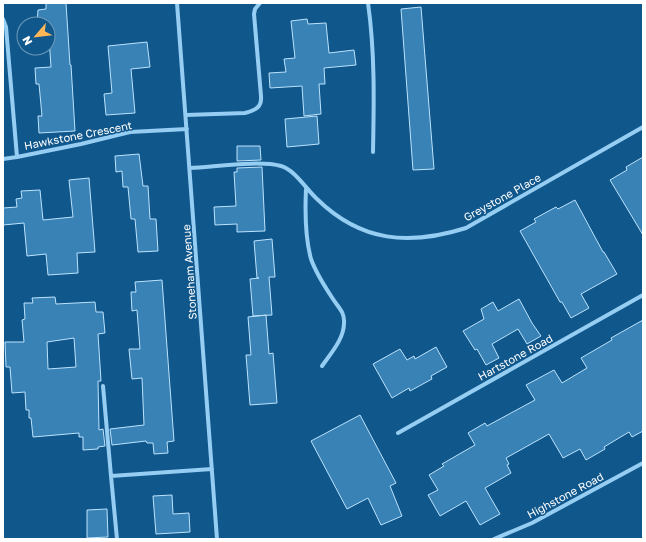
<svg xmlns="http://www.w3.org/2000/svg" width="646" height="542" font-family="'Golos Text',sans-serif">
<rect width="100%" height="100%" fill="#10578c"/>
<!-- building -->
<path fill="#3882b6" stroke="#bde3fd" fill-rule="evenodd" d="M46 3H66L70 65H71L75 131 39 133 38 116H42L39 84H36L35 68 51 67 48 24H37L38 10 46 9Z
M421 7 434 169 413 170 401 9Z
M307 19 308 24 326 23 329 53 354 50 356 65 324 68 325 84H319L321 114 304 116 302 86 270 88 269 73 286 72 284 59 295 58 291 21Z
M147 42 150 67 131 69 135 113 106 115 104 94 112 93 108 46Z
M317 116 319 144 287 147 285 119Z
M237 146H260L261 160 237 161Z
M139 154 143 186H148L150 219H156L158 251 138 252 135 219H131L128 187H123L122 171 116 172 115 156Z
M643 157V235L610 180 627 170 626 167Z
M262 167 265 231 237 232V224L215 225 214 207 236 206 234 172H237V168Z
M89 178 95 252 77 253 78 273 48 275 46 254 27 256 24 223 3 225V208L17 207 16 199 22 198 21 191 40 190 43 220 73 217 69 180Z
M575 200 603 252H604L617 274 581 294 589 308 571 318 562 302H560L520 231 536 222 534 219 556 207 558 209Z
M272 239 275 277H269L272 315 253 316 250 279 259 278H257L254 241Z
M162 280 174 441 167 442 168 453 154 454 153 443H147L146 441 112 445 110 429 144 425 142 378 132 379 129 349H140L137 310 132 311 131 292H136L135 282Z
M55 297 56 304 95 302 96 312H103L105 333 98 334 101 381H98L99 430 103 429 105 446 98 447V449L83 450V437H79V433L33 437 31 418H29V410H26L25 392 12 393 10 367H6L5 342H24L22 320 25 319 24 303H33L32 298ZM74 338 76 367 48 369 47 342Z
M519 299 532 323 541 336 527 344 518 329 492 344 499 358 486 365 477 349 475 350 463 331 484 319 481 309 493 302 498 311Z
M266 315 269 354 273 353 277 403 250 405 246 355H251L248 317Z
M643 320V431L632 437 629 432 604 447 605 449 586 460 580 449 563 458 549 434 506 458 509 464 507 465 511 473 485 488 500 514 480 525 466 501 440 516 428 495 438 490 429 475 444 466 442 464 475 445 468 433 485 423 487 426 535 400 526 385 554 370 562 383 587 368 581 358 612 340 611 338Z
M436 347 447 367 431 376 432 379 410 391 409 388 392 398 373 364 400 349 407 360 414 356 415 359Z
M360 415 396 483 390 486 402 516 381 525 368 498 347 509 311 441Z
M172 495 173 514 189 513 190 532 156 534 153 496Z
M107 509 108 537 87 538V510Z"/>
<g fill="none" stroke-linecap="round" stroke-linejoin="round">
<!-- minor -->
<path stroke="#96cdf2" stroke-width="4" d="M177 3 217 539
M368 3C375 52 374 102 373 152
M3 19 6 27 17 157 81 144 130 132 187 129
M186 115 245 113C256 110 262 107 261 96L254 14 255 9 260 3
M3 159 17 157
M190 168C214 167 259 160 281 166 295 170 306 189 317 199 361 242 409 246 466 228L643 127
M306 189C305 210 305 237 311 259 316 273 325 287 333 299 338 307 345 312 344 323 344 339 331 353 322 366
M103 386 111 476
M398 433 643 295
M117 539 111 476 212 469
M494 539 532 523 643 463"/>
</g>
<g text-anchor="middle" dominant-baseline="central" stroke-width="3" stroke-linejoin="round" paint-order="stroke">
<!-- street labels -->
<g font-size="11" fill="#fff" stroke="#10578c">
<text transform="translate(78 135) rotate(-11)">Hawkstone Crescent</text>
<text transform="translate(502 197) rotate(-29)">Greystone Place</text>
<text transform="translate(189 272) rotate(-94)">Stoneham Avenue</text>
<text transform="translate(515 357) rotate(-29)">Hartstone Road</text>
<text transform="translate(565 495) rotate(-28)">Highstone Road</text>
</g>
</g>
<!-- border -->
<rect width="646" height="542" fill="none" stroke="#ffffff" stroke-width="8"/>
<!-- north arrow -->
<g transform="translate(36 36) rotate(242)"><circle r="19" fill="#10578c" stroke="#709aba"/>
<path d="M0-3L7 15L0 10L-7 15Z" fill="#ffb758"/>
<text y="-6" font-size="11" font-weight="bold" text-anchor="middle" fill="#ffffff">N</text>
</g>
</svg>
